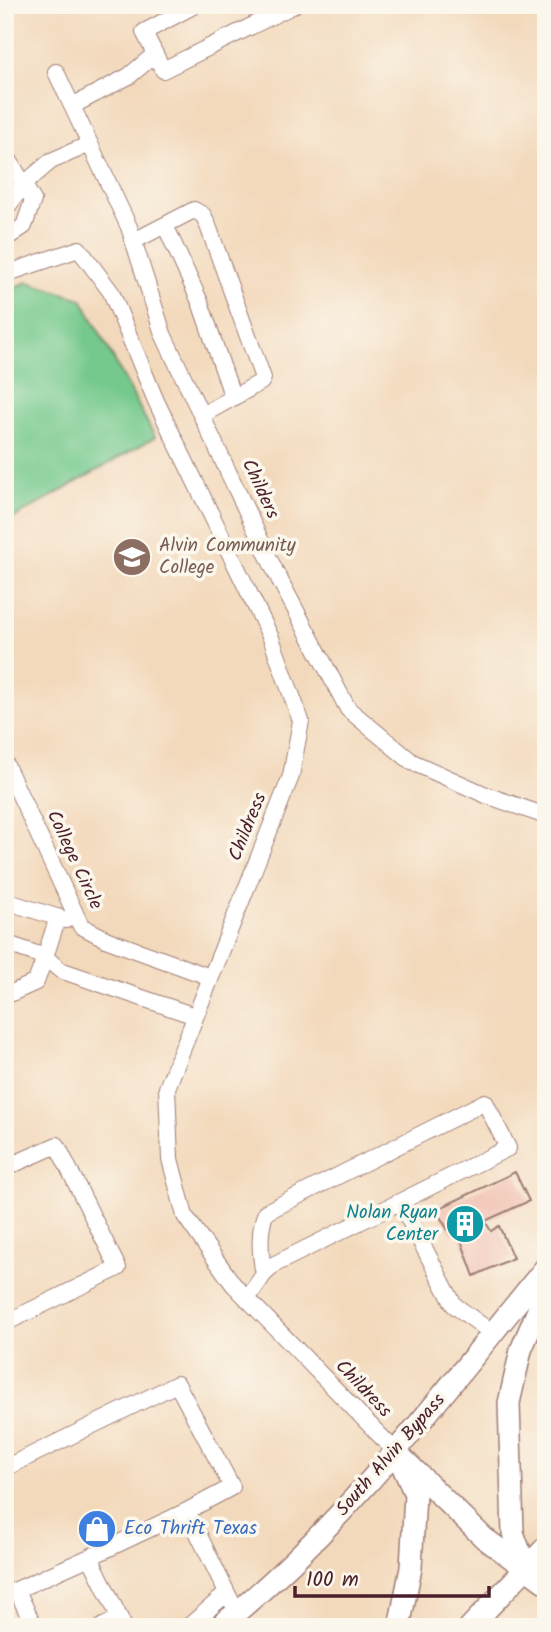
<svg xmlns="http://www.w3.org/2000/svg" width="551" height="1632" font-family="Kalam,sans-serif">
<rect width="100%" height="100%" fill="#fbf7ec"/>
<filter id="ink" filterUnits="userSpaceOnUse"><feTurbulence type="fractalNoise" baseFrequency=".0143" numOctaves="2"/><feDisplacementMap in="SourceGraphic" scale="14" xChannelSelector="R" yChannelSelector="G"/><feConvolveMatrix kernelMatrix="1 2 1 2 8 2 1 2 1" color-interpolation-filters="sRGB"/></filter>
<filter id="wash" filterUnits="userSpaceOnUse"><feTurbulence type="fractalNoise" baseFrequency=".00686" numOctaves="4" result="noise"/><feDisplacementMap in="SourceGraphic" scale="28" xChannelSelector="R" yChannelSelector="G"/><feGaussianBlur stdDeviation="1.57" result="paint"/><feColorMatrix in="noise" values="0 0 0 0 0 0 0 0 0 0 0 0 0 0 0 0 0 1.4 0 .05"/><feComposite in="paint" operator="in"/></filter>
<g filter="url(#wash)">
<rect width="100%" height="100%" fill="#f3d9bc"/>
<!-- green -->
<path fill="#74c98d" stroke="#5f745c" stroke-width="2" d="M28 282 82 299 155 437 5 523V290Z"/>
<g id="blocks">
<!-- building -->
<path fill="#efb2a3" d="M515 1172 529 1201 485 1221 491 1231 499 1226 513 1258 474 1276 458 1232 451 1235 436 1210Z"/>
</g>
</g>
<g filter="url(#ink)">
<use href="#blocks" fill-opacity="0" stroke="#9e7c74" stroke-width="2"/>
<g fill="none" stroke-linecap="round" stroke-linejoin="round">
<!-- minor casing -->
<g stroke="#9e7c74" stroke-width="18">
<path id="minor" d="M195 5 144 32 163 70 294 5
M56 72 129 227 163 334 275 571 348 709 412 762 486 795 546 816
M72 106 129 76 154 55
M5 153 33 200 24 226 5 239
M5 210 24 184 51 161 90 144
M165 225 200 302 233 398
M134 241 194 210 203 215 207 223 263 378 261 382 202 415
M5 274 79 249 111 292 156 401 271 638 301 721 291 776 167 1088 170 1159 185 1216 233 1284 397 1453
M5 763 81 926 108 940 210 977
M5 901 66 920
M5 943 45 957 58 917
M5 996 36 982 45 957 60 970 195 1016
M5 1168 57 1145 118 1268 5 1323
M400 1202 454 1305 492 1333
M247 1299 264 1274C260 1254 258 1231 266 1212L485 1102 508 1148 275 1264 264 1274
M5 1468 177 1384 232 1487 187 1511 227 1593
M90 1557 187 1511
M17 1590 34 1627
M5 1595 90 1557 124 1627
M102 1627 120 1618
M188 1627 227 1593 231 1601"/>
</g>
<!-- major casing -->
<g stroke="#9e7c74" stroke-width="24">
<path id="major" d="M397 1453 484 1538 546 1583
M526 1568 513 1533 509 1403 521 1350 546 1291
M219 1627C347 1524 443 1393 546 1267
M399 1627 411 1568 415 1494 402 1465
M470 1627 546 1547"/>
</g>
<!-- minor -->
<use href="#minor" stroke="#fff" stroke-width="16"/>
<!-- major -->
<use href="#major" stroke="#fff" stroke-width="21"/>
</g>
</g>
<!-- icons -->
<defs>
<g id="university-disc" transform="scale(2.0125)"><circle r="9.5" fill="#8d6e63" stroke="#fbf7ec"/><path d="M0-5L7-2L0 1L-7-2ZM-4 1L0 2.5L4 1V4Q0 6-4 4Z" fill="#fff"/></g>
<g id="building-disc" transform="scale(2.0125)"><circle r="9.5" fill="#0f9aa8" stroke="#fbf7ec"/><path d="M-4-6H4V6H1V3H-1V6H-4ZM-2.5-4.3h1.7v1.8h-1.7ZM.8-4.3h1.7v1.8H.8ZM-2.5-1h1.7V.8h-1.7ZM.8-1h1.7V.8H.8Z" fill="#fff"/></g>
<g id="shop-disc" transform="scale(2.0125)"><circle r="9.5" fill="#3f7fe0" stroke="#fbf7ec"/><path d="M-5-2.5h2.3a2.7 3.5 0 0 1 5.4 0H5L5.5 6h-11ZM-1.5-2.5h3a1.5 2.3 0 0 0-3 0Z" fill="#fff"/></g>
</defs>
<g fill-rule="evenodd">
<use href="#university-disc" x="132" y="557"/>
<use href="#building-disc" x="465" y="1224"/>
<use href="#shop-disc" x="97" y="1529"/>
</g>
<g text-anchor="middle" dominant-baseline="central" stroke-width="7" stroke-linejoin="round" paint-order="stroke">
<!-- street labels -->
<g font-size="19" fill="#4a1f2b" stroke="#fbf7ec">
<text transform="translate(260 489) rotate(65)">Childers</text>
<text transform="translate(248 827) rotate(-68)">Childress</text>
<text transform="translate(74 860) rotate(65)">College Circle</text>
<text transform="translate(363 1389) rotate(46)">Childress</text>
<text transform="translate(391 1455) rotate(-49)">South Alvin Bypass</text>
</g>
<!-- education labels -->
<g font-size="19" fill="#785e54" stroke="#fbf7ec" text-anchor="start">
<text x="159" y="546">Alvin Community<tspan x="159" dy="22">College</tspan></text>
</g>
<!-- culture labels -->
<g font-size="19" fill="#0d838f" stroke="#fbf7ec" text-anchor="end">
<text x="438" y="1213">Nolan Ryan<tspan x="438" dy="22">Center</tspan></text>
</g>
<!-- shop labels -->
<g font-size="19" fill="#366cbe" stroke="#fbf7ec" text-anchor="start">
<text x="124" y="1529">Eco Thrift Texas</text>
</g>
</g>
<!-- margin -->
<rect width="551" height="1632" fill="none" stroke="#fbf7ec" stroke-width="28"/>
<!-- scale -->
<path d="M295 1586v10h194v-10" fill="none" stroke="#4a1f2b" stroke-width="3.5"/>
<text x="306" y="1586" font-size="21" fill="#4a1f2b" stroke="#fbf7ec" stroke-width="5" paint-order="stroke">100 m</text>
</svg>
